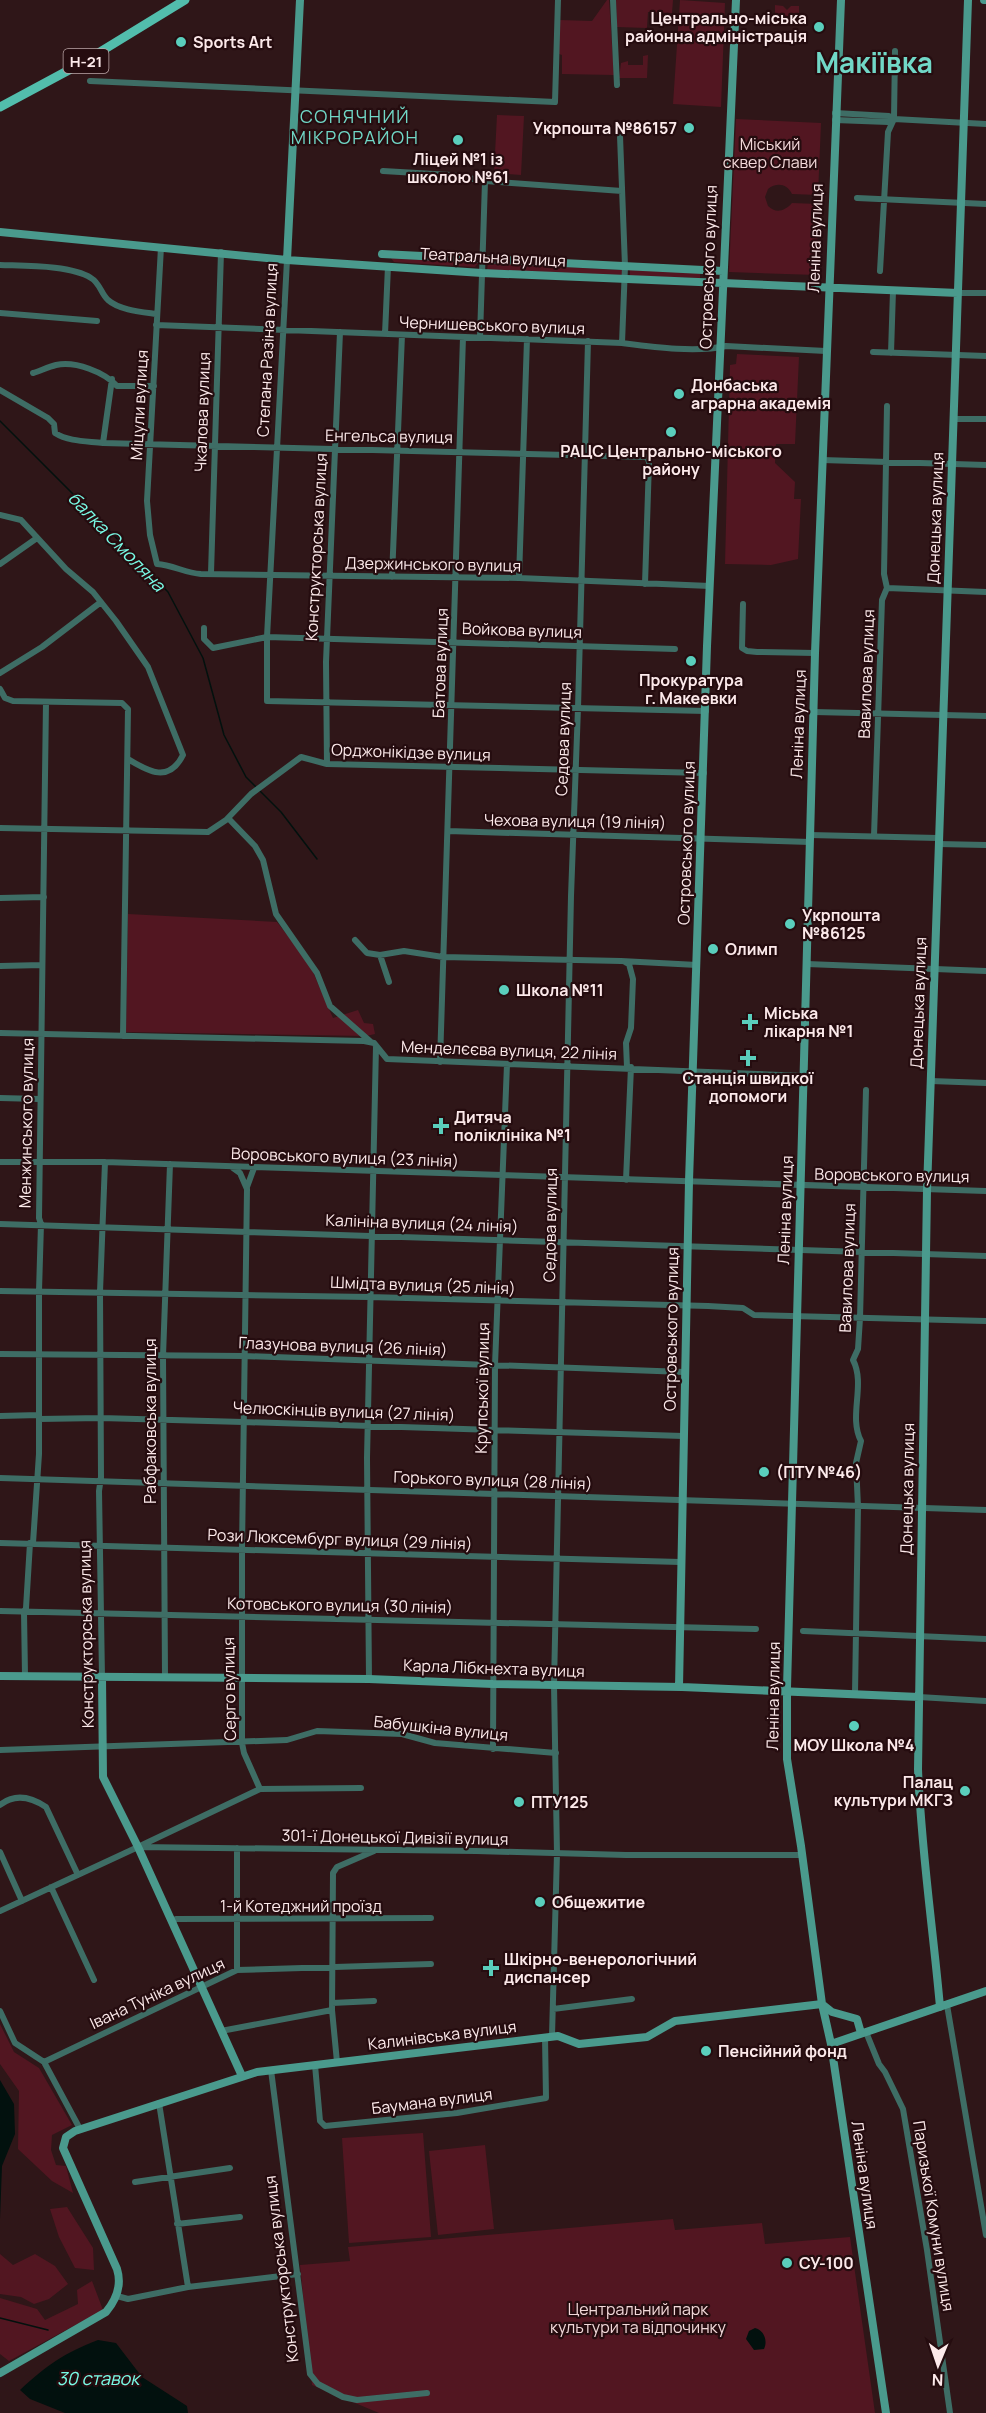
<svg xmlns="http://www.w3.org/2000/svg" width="986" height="2413" font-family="Manrope,sans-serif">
<rect width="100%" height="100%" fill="#2f1618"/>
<!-- green -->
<path fill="#521621" d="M607 0H609L614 75 562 74V55L559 54V20L592 21Z
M616 0H673L672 13 648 12 647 28 617 27Z
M680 0 725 3 721 107 673 104Z
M775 5 783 6 787 10 791 6H799V18L775 17Z
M648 55 647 78H619L621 63 628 61V65H643V56Z
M497 115 524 116 521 175 494 173Z
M736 119 821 123 818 195 792 194C787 184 777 182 768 189L765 197 768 206C776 214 785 211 792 203L818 204 817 275 729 272Z
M390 257 480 261 475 267 394 262Z
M488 263 622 270V275L487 270Z
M630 269 700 273V278L630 276Z
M737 354 799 357 795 444H776L775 463 795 482 794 499H801L798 559 771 565 725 564 730 365 736 364Z
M128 914 277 922 309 963 333 1018 358 1010 364 1023 373 1024 375 1034 366 1036 126 1032Z
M0 2024 14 2052 39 2068 72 2125 52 2135 51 2150 56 2165 66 2166 73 2193 52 2181 18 2149 19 2091 0 2064Z
M423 2133 431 2237 349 2243 342 2138Z
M485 2145 494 2229 438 2235 429 2151Z
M67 2207 93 2248 94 2270 75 2268 59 2237 50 2209Z
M673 2219 675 2230 762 2223 765 2244 850 2237 875 2413H379L312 2385 300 2265 350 2261 348 2247Z
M0 2254 13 2265 35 2254 55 2266 68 2284 49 2299 34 2304 21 2297 0 2294Z
M92 2281 103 2310 9 2361 0 2354V2298L37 2309 45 2320 78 2304 77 2290Z"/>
<!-- water -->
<path fill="#02110e" d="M0 2080 14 2104 15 2134 2 2166 0 2219Z
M755 2328C764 2330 768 2341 764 2349L754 2350 746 2339 749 2331Z
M98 2340 116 2343 142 2377 187 2406 188 2413H65L30 2399 20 2390C48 2364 63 2354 98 2340Z"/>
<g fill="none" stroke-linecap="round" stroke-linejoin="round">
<!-- stream -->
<path stroke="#02110e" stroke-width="1.5" d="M0 421 99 520 168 592 203 658 224 735 246 777 257 788
M260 791 281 812 317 859
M0 2318 48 2330"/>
<!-- street -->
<path stroke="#3e6d65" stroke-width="6" d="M613 0 617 85
M90 81 555 102 558 0
M835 113 889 116 894 119 986 124
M835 120 888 122 893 120
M620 136 625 266 622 343
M383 171 451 175 485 181 622 191
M857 198 986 204
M161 247 147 501 150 535 157 564C173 565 185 573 201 574L519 578 710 586
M287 260 267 637V701L706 711
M0 265C24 266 71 265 91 278 100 283 101 294 108 300 119 310 142 312 156 314
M880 271 888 132 894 119 895 51
M958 293H986
M0 313 97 321
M156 325 622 343C653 347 696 353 726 346L826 351
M385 334 388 266
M480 337 485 181
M873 352 986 356
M891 353 893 291
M33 373C40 371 48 367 56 365 76 361 104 372 117 386H154
M0 390 48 418 54 424 55 433C69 442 88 441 103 443L647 457 649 462 645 584
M954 419H986
M103 443 112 379
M822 460 986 465
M0 515 21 520 66 569 93 592 116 621 148 667 183 755C169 783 149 772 128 759
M0 564 37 538
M211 573 221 252
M392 577 402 335
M519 578 527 339
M887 588 986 592
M743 604 742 648 747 651 757 652 815 653
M204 628V639L213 648 267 637 675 649
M0 673 42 647 101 602
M0 689 5 698 13 701 122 703 128 709 123 1036
M814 712 986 716
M327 764 326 662 340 332
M228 818 255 846 263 860 276 914 317 973 330 1006 371 1042
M0 828 208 832 226 820 251 794 301 757 327 764 704 773
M448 831 810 842
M810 835 938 838
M874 836 882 600 887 588 884 574 887 406
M938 844 986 845
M0 898 44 897
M355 940 367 953 380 955 404 951 443 957 621 961 697 965
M380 955 389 982
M625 962 629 964 633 979 631 1028 626 1043 627 1067
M807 964 986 971
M0 966 42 965
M0 1033 364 1041 374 1043 387 1059 804 1076
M440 1062 463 337
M931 1081 986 1083
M0 1098 39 1099
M0 1162H105L986 1191
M233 1168 240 1173 247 1189 242 1549V1743L244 1753 260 1789
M626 1180 631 1067
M247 1187 254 1168
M0 1224 986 1256
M0 1291 369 1297 708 1306 743 1308 754 1315 986 1321
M0 1354 244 1356 684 1372
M0 1416 39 1415
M39 1419 101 1418 243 1422 683 1436
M0 1478 986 1510
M0 1543 680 1562
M33 1543 39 1454V1291L41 1224 39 1218 46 702
M0 1611 756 1629
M803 1631 986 1639
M25 1676 24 1612 26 1608 30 1543
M102 1677 99 1491 101 1477 100 1292 105 1162
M165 1677 163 1356 170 1164
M369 1679 367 1458 376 1046
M855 1694 858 1507 856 1463 861 1441C848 1416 866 1385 853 1360L858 1349 860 1318 866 1090
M919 1697 986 1701
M493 1749 495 1365 507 1064
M0 1750 287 1740 317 1731 402 1734 435 1743 556 1753
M0 1805C15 1793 31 1797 46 1807L78 1875
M140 1846 260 1789 361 1788
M237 1848V1970
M0 1852 22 1901
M51 1887 94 1980
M0 1911 138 1847 476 1851 626 1855H803
M172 1922 176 1919 431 1918
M332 2003 374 2001
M947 2005 986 2235
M553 2009 632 1999
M0 2011 15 2043 44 2062 80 2129
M221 2031 332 2010
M866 2032 879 2064 885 2072 903 2109 927 2250 950 2413
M552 2036 557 1853 554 1685 571 896 578 708 588 341
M44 2062 237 1970 431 1964
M337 2062 332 2010 333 1873 337 1867 374 1851
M315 2065 320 2121 325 2126 457 2113 546 2098 545 2037
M271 2070 310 2374 318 2384 343 2397 357 2400 427 2393
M159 2103 188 2287
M135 2182 230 2168
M177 2224 240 2217
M117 2296 128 2299 188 2287 298 2274"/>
<!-- secondary -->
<path stroke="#4a9a8d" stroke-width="8" d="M841 0 815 653 787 1688V1759L801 1846 822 2004 831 2044 886 2413
M984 0H986
M0 232 287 260 482 273 958 293
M382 254 723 271
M287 260 300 0
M0 1676 369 1679 493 1684 682 1687 919 1697
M102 1677 103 1777 138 1847 242 2076
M679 1687 689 1181 707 646 736 0
M940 2007C933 1928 921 1849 918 1769L927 1190 968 0
M831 2044 986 1991
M0 2373 106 2312C116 2300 122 2285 117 2269L63 2148 66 2137 75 2131 257 2072 558 2036 579 2044 647 2037 675 2021 822 2004 832 2012 857 2019 861 2033"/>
<!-- primary -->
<path stroke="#52bdac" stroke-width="9" d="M0 107 82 63 185 0"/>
</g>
<!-- markers -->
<g fill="#5acebc" stroke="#250c0f" stroke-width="2">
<circle cx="819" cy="27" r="6"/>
<circle cx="181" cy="42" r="6"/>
<circle cx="689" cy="128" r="6"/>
<circle cx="458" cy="140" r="6"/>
<circle cx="679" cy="394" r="6"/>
<circle cx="671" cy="432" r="6"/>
<circle cx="691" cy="661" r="6"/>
<circle cx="790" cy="924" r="6"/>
<circle cx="713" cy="949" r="6"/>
<circle cx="504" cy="990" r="6"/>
<path d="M747 1013h6v6h6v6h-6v6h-6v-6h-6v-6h6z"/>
<path d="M745 1049h6v6h6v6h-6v6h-6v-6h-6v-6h6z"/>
<path d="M438 1117h6v6h6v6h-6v6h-6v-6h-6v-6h6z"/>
<circle cx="764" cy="1472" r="6"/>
<circle cx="854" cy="1726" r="6"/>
<circle cx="965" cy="1791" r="6"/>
<circle cx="519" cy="1802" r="6"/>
<circle cx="540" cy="1902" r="6"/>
<path d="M488 1959h6v6h6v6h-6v6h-6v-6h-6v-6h6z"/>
<circle cx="706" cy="2051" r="6"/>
<circle cx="787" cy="2263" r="6"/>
</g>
<g text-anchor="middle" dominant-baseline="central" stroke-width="4.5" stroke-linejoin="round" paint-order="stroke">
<!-- shield labels -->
<rect fill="#250c0f" stroke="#bca7a8" stroke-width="1.5" x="63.5" y="49" width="45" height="24" rx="4.5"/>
<g font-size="15" font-weight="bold" fill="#fce9ea">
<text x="86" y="61">Н-21</text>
</g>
<!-- poi labels -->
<g font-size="16" font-weight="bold" fill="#fce9ea" stroke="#250c0f" text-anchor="start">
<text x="807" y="18" text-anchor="end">Центрально-міська<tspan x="807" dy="18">районна адміністрація</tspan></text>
<text x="193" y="42">Sports Art</text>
<text x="677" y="128" text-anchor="end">Укрпошта №86157</text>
<text x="458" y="159" text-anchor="middle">Ліцей №1 із<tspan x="458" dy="18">школою №61</tspan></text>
<text x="691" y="385">Донбаська<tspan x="691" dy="18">аграрна академія</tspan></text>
<text x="671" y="451" text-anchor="middle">РАЦС Центрально-міського<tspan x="671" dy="18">району</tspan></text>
<text x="691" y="680" text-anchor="middle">Прокуратура<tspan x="691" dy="18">г. Макеевки</tspan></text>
<text x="802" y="915">Укрпошта<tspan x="802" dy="18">№86125</tspan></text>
<text x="725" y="949">Олимп</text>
<text x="516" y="990">Школа №11</text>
<text x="764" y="1013">Міська<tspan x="764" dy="18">лікарня №1</tspan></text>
<text x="748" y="1078" text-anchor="middle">Станція швидкої<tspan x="748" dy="18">допомоги</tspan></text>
<text x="454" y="1117">Дитяча<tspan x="454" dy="18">поліклініка №1</tspan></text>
<text x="776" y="1472">(ПТУ №46)</text>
<text x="854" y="1745" text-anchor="middle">МОУ Школа №4</text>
<text x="953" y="1782" text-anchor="end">Палац<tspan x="953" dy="18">культури МКГЗ</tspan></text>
<text x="531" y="1802">ПТУ125</text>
<text x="552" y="1902">Общежитие</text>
<text x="504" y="1959">Шкірно-венерологічний<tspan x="504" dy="18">диспансер</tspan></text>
<text x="718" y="2051">Пенсійний фонд</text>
<text x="799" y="2263">СУ-100</text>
</g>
<!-- park labels -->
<g font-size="16" fill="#f2d8d9" stroke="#250c0f">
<text x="770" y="144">Міський<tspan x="770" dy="18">сквер Слави</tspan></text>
<text x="638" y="2309">Центральний парк<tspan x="638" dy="18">культури та відпочинку</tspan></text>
</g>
<!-- street labels -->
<g font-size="16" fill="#fce9ea" stroke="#250c0f">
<text transform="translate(815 238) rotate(-88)">Леніна вулиця</text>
<text transform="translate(493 257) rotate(3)">Театральна вулиця</text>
<text transform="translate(708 267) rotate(-88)">Островського вулиця</text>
<text transform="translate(492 325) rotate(2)">Чернишевського вулиця</text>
<text transform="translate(267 350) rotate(-87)">Степана Разіна вулиця</text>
<text transform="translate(139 405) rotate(-87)">Міцули вулиця</text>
<text transform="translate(202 412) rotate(-88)">Чкалова вулиця</text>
<text transform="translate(389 436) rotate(1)">Енгельса вулиця</text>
<text transform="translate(935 518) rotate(-88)">Донецька вулиця</text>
<text transform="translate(316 547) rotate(-87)">Конструкторська вулиця</text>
<text transform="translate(433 564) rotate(1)">Дзержинського вулиця</text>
<text transform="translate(522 630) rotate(2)">Войкова вулиця</text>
<text transform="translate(440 663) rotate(-88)">Батова вулиця</text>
<text transform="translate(866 674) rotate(-88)">Вавилова вулиця</text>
<text transform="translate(798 724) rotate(-88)">Леніна вулиця</text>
<text transform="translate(563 739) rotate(-88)">Седова вулиця</text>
<text transform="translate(411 752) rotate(2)">Орджонікідзе вулиця</text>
<text transform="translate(575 821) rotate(1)">Чехова вулиця (19 лiнiя)</text>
<text transform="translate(686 843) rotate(-88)">Островського вулиця</text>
<text transform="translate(918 1003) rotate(-88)">Донецька вулиця</text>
<text transform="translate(509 1050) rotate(2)">Менделєєва вулиця, 22 лінія</text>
<text transform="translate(26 1123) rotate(-89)">Менжинського вулиця</text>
<text transform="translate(345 1157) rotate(2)">Воровського вулиця (23 лiнiя)</text>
<text transform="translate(892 1175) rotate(1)">Воровського вулиця</text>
<text transform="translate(785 1210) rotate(-88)">Леніна вулиця</text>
<text transform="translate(422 1223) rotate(2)">Калініна вулиця (24 лiнiя)</text>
<text transform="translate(550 1225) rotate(-89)">Седова вулиця</text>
<text transform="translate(847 1268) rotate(-88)">Вавилова вулиця</text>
<text transform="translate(423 1285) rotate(2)">Шмідта вулиця (25 лiнiя)</text>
<text transform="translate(671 1329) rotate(-89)">Островського вулиця</text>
<text transform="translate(343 1346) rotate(2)">Глазунова вулиця (26 лiнiя)</text>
<text transform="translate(482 1388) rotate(-89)">Крупської вулиця</text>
<text transform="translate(344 1411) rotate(2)">Челюскінців вулиця (27 лiнiя)</text>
<text transform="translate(150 1421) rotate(-90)">Рабфаковська вулиця</text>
<text transform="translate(493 1480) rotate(2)">Горького вулиця (28 лiнiя)</text>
<text transform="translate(907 1489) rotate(-89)">Донецька вулиця</text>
<text transform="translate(340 1539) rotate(2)">Рози Люксембург вулиця (29 лiнiя)</text>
<text transform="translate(340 1605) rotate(1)">Котовського вулиця (30 лiнiя)</text>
<text transform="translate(86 1634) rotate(-91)">Конструкторська вулиця</text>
<text transform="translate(494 1668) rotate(2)">Карла Лібкнехта вулиця</text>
<text transform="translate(229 1689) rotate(-91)">Серго вулиця</text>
<text transform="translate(773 1696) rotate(-89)">Леніна вулиця</text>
<text transform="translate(441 1728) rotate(6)">Бабушкіна вулиця</text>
<text transform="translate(395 1837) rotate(1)">301-ї Донецької Дивізії вулиця</text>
<text x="301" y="1906">1-й Котеджний проїзд</text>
<text transform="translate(157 1993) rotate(-25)">Івана Туніка вулиця</text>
<text transform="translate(442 2035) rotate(-7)">Калинівська вулиця</text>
<text transform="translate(432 2101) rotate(-7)">Баумана вулиця</text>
<text transform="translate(865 2175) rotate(82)">Леніна вулиця</text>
<text transform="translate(934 2216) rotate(81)">Паризької Комуни вулиця</text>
<text transform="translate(281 2269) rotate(-97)">Конструкторська вулиця</text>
</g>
<!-- neighbourhood labels -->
<g font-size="18" letter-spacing="1.5" fill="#71d8c7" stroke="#250c0f">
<text x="355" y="116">СОНЯЧНИЙ<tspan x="355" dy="21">МІКРОРАЙОН</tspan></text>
</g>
<!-- water labels -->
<g font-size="18" font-style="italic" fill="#79fbe6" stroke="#250c0f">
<text transform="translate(117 541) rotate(46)">балка Смоляна</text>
<text x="98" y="2378">30 ставок</text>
</g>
<!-- town labels -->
<g font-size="28" font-weight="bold" fill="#71d8c7" stroke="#250c0f">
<text x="874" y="62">Макіївка</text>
</g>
</g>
<!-- north arrow -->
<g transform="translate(938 2365) rotate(182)" stroke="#250c0f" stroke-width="4.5" paint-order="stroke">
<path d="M0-4.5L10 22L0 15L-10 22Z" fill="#fce9ea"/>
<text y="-9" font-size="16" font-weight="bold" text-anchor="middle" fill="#fce9ea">N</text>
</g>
</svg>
